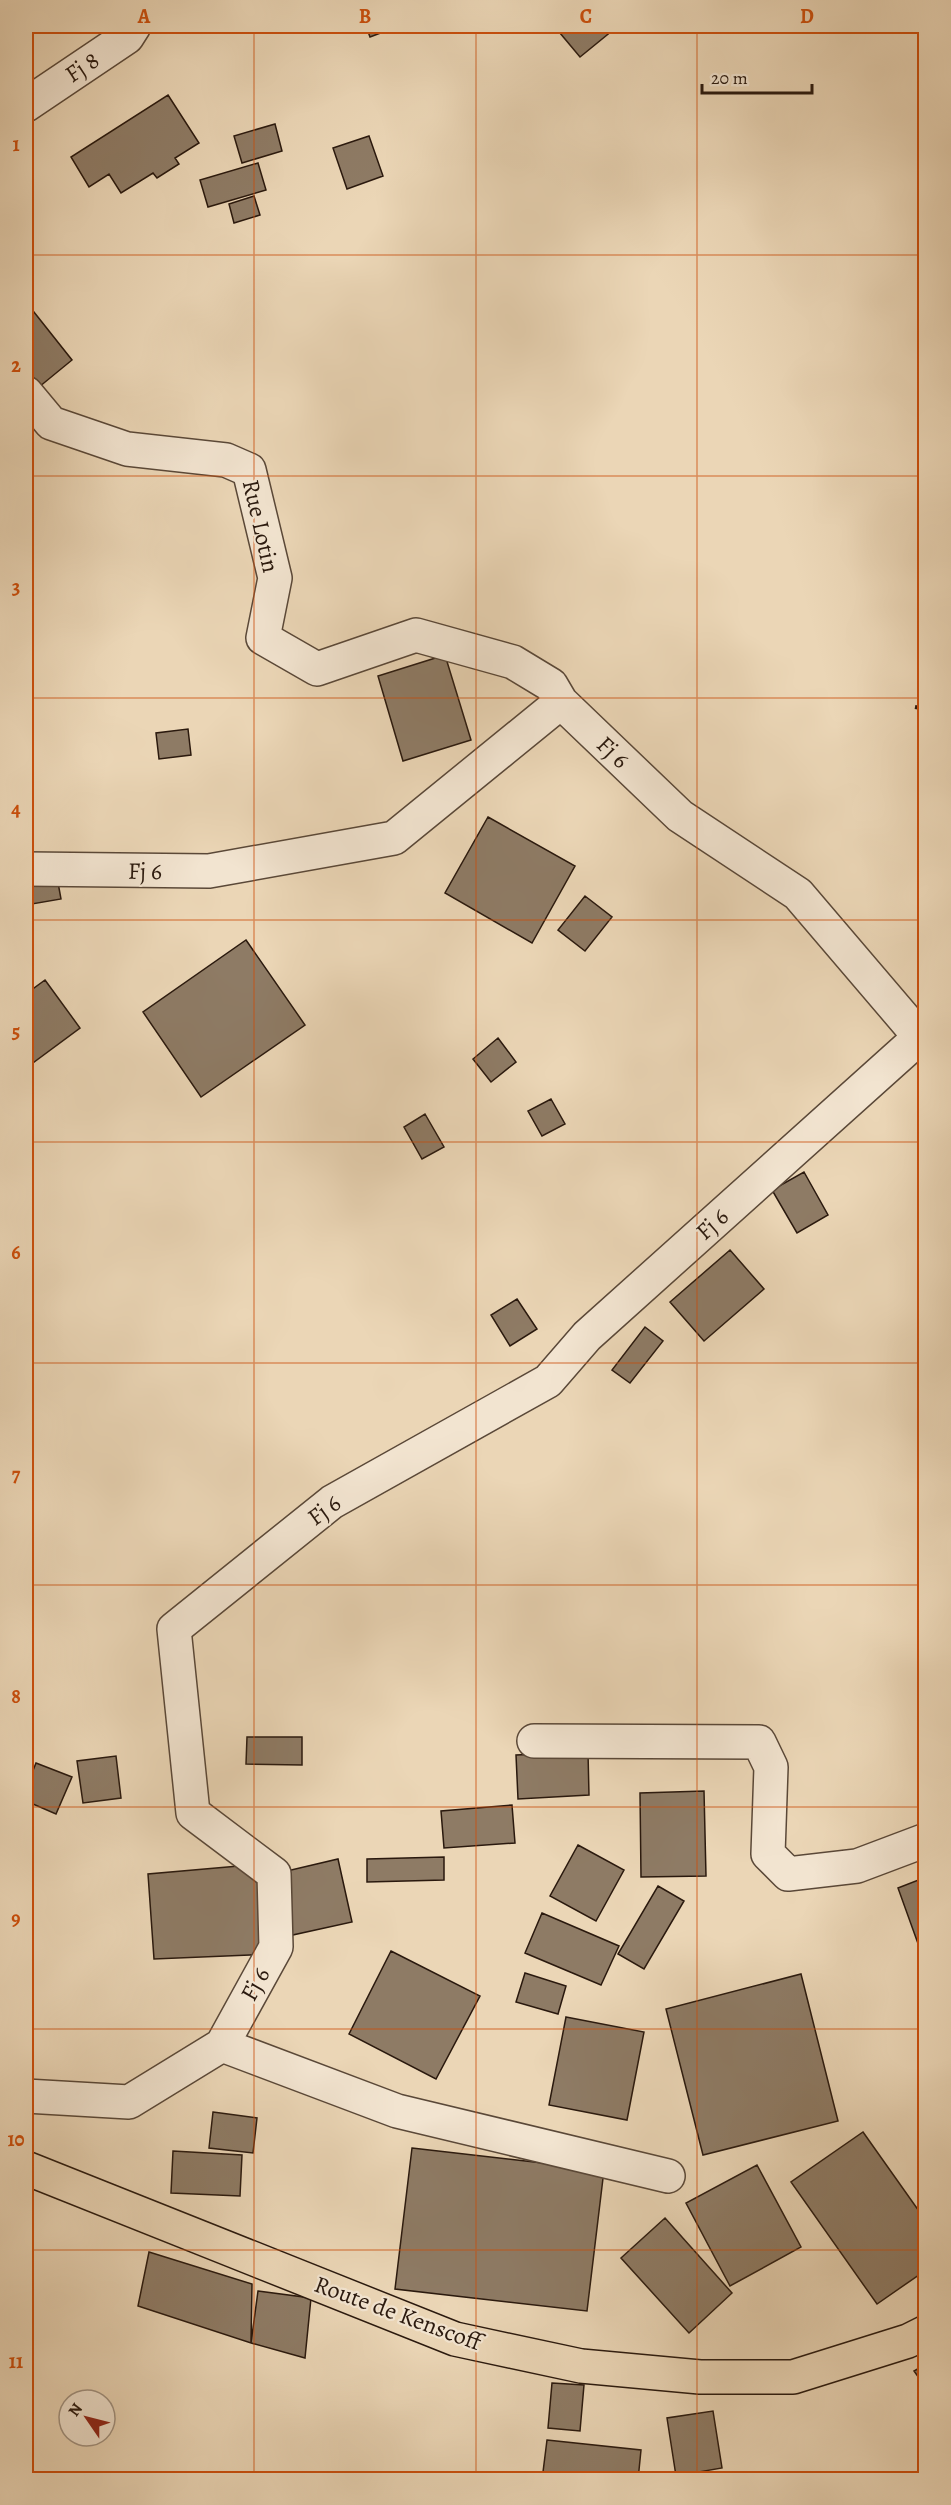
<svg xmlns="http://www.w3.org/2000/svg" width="951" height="2505" font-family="Alegreya,serif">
<rect width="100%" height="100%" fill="#ebd6b6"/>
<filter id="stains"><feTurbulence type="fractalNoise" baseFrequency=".00333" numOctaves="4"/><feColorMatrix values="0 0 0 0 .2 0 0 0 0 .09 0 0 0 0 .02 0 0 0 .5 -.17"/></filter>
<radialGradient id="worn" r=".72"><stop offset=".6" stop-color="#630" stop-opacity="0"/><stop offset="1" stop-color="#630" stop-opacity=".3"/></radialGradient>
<!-- building -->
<path fill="#8e7b65" stroke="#2a190e" stroke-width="1.5" d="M366 26H399L370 37Z
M569 26H618L580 57 560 33Z
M168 95 199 143 175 158 179 164 157 178 153 173 121 193 109 174 89 187 71 157Z
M275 124 282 151 242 163 234 136Z
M369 136 383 176 347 189 333 148Z
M258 163 266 190 208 207 200 180Z
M254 196 260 215 234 223 229 204Z
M26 302 72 360 39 387 26 370Z
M445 655 471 740 403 761 378 676Z
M188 729 191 755 159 759 156 733Z
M488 817 575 866 532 943 445 893Z
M57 877 61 899 32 904 28 883Z
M585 896 612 917 585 951 558 930Z
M246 940 305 1025 201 1097 143 1012Z
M45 980 80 1028 26 1068V994Z
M498 1038 516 1062 491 1082 473 1059Z
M551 1099 565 1124 542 1136 528 1111Z
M425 1114 444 1147 422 1159 404 1127Z
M804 1172 828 1215 797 1233 772 1190Z
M730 1250 764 1289 704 1341 670 1302Z
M517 1299 537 1329 510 1346 491 1315Z
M645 1327 663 1341 630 1383 612 1370Z
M247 1737H302V1765L246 1764Z
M588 1752 589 1795 518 1799 516 1755Z
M116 1756 121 1798 83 1803 77 1761Z
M36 1763 72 1777 56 1814 26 1801V1788Z
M704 1791 706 1876 641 1877 640 1793Z
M512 1805 515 1843 444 1848 441 1811Z
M578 1845 624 1870 596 1921 550 1896Z
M444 1857V1880L367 1882V1859Z
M338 1859 352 1922 288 1936 274 1874Z
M261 1864 272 1954 154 1959 148 1874Z
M926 1877V1963H925L898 1888Z
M658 1886 684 1901 644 1969 618 1954Z
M542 1913 619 1946 601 1985 525 1953Z
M391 1951 480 1996 436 2079 349 2034Z
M525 1973 566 1986 558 2014 516 2002Z
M801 1974 838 2121 703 2155 666 2009Z
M566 2017 644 2032 627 2120 549 2105Z
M213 2112 257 2118 253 2153 209 2148Z
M863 2132 926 2221V2270L877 2304 791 2182Z
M412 2148 604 2170 587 2311 395 2289Z
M173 2151 242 2155 240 2196 171 2193Z
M757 2165 801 2247 730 2286 686 2203Z
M665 2218 732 2293 689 2333 621 2258Z
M149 2252 252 2284 251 2343 138 2306Z
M258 2291 311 2298 305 2358 251 2343Z
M926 2364V2388L914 2371Z
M552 2383 584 2385 580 2431 548 2428Z
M713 2411 722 2468 676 2476 667 2418Z
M547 2440 641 2450 638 2480H542Z"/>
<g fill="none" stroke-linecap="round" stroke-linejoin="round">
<!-- minor casing -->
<g stroke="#5a4838" stroke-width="36">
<path id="minor" d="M26 105 127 37 134 26
M26 393 51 423 127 449 226 460 249 470 275 578 263 638 317 669 416 635 513 662 551 685 561 702 680 816 798 894 920 1037 587 1336 548 1381 332 1502 174 1629 193 1813 274 1874 276 1947 222 2045 129 2102 26 2096
M26 869 209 871 394 838 561 702
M534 1741 759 1742 771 1767 768 1854 788 1874 857 1866 926 1840
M222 2045 397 2111 668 2176"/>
</g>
<!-- major casing -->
<g stroke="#2a190e" stroke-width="36">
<path id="major" d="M26 2168 455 2339 581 2366 700 2377H793L908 2341 926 2332"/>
</g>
<!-- path -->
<path stroke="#2a190e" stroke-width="4" stroke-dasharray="4.5 3" stroke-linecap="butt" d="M915 707 926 709"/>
<!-- minor -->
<use href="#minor" stroke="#f2e4d0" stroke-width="33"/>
<!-- major -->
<use href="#major" stroke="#ebd6b6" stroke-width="33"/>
</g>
<!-- grid -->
<path fill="none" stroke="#cc4f0c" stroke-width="1.5" stroke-opacity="0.55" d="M254 26V2480M476 26V2480M697 26V2480M26 255H926M26 476H926M26 698H926M26 920H926M26 1142H926M26 1363H926M26 1585H926M26 1807H926M26 2029H926M26 2250H926"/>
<g text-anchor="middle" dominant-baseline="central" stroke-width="4.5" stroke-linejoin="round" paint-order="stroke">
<!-- street labels -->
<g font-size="24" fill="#2a190e" stroke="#f2e4d0">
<text transform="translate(82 67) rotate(-34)">Fj 8</text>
<text transform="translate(261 526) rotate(77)">Rue Lotin</text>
<text transform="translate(613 752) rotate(44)">Fj 6</text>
<text transform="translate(145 871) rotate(1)">Fj 6</text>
<text transform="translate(712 1224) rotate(-42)">Fj 6</text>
<text transform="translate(324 1510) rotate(-36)">Fj 6</text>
<text transform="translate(255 1984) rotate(-61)">Fj 6</text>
<text transform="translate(398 2313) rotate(20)">Route de Kenscoff</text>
</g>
</g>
<!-- margin -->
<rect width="951" height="2505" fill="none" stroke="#ebd6b6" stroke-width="66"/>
<!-- north arrow -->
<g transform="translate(87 2418) rotate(305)"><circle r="28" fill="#f2e4d0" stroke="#a29382" stroke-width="1.5"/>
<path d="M0-4.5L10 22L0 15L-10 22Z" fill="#8f2418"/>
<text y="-9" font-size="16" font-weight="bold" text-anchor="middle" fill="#2a190e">N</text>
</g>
<!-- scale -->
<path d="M702 84v9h110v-9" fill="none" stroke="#2a190e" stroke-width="3"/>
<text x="711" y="84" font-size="18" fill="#2a190e" stroke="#f2e4d0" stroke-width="4.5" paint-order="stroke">20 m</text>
<rect x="33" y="33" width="885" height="2439" fill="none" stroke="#cc4f0c" stroke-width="2"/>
<g font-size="20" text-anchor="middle" font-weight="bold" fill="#cc4f0c">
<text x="144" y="23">A</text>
<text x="365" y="23">B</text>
<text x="586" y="23">C</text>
<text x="807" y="23">D</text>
<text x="16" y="151">1</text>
<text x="16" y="372">2</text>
<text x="16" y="594">3</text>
<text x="16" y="816">4</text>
<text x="16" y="1038">5</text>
<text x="16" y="1259">6</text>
<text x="16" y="1481">7</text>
<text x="16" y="1703">8</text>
<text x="16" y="1925">9</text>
<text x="16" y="2146">10</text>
<text x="16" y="2368">11</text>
</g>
<rect width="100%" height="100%" filter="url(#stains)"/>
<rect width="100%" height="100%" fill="url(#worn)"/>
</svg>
